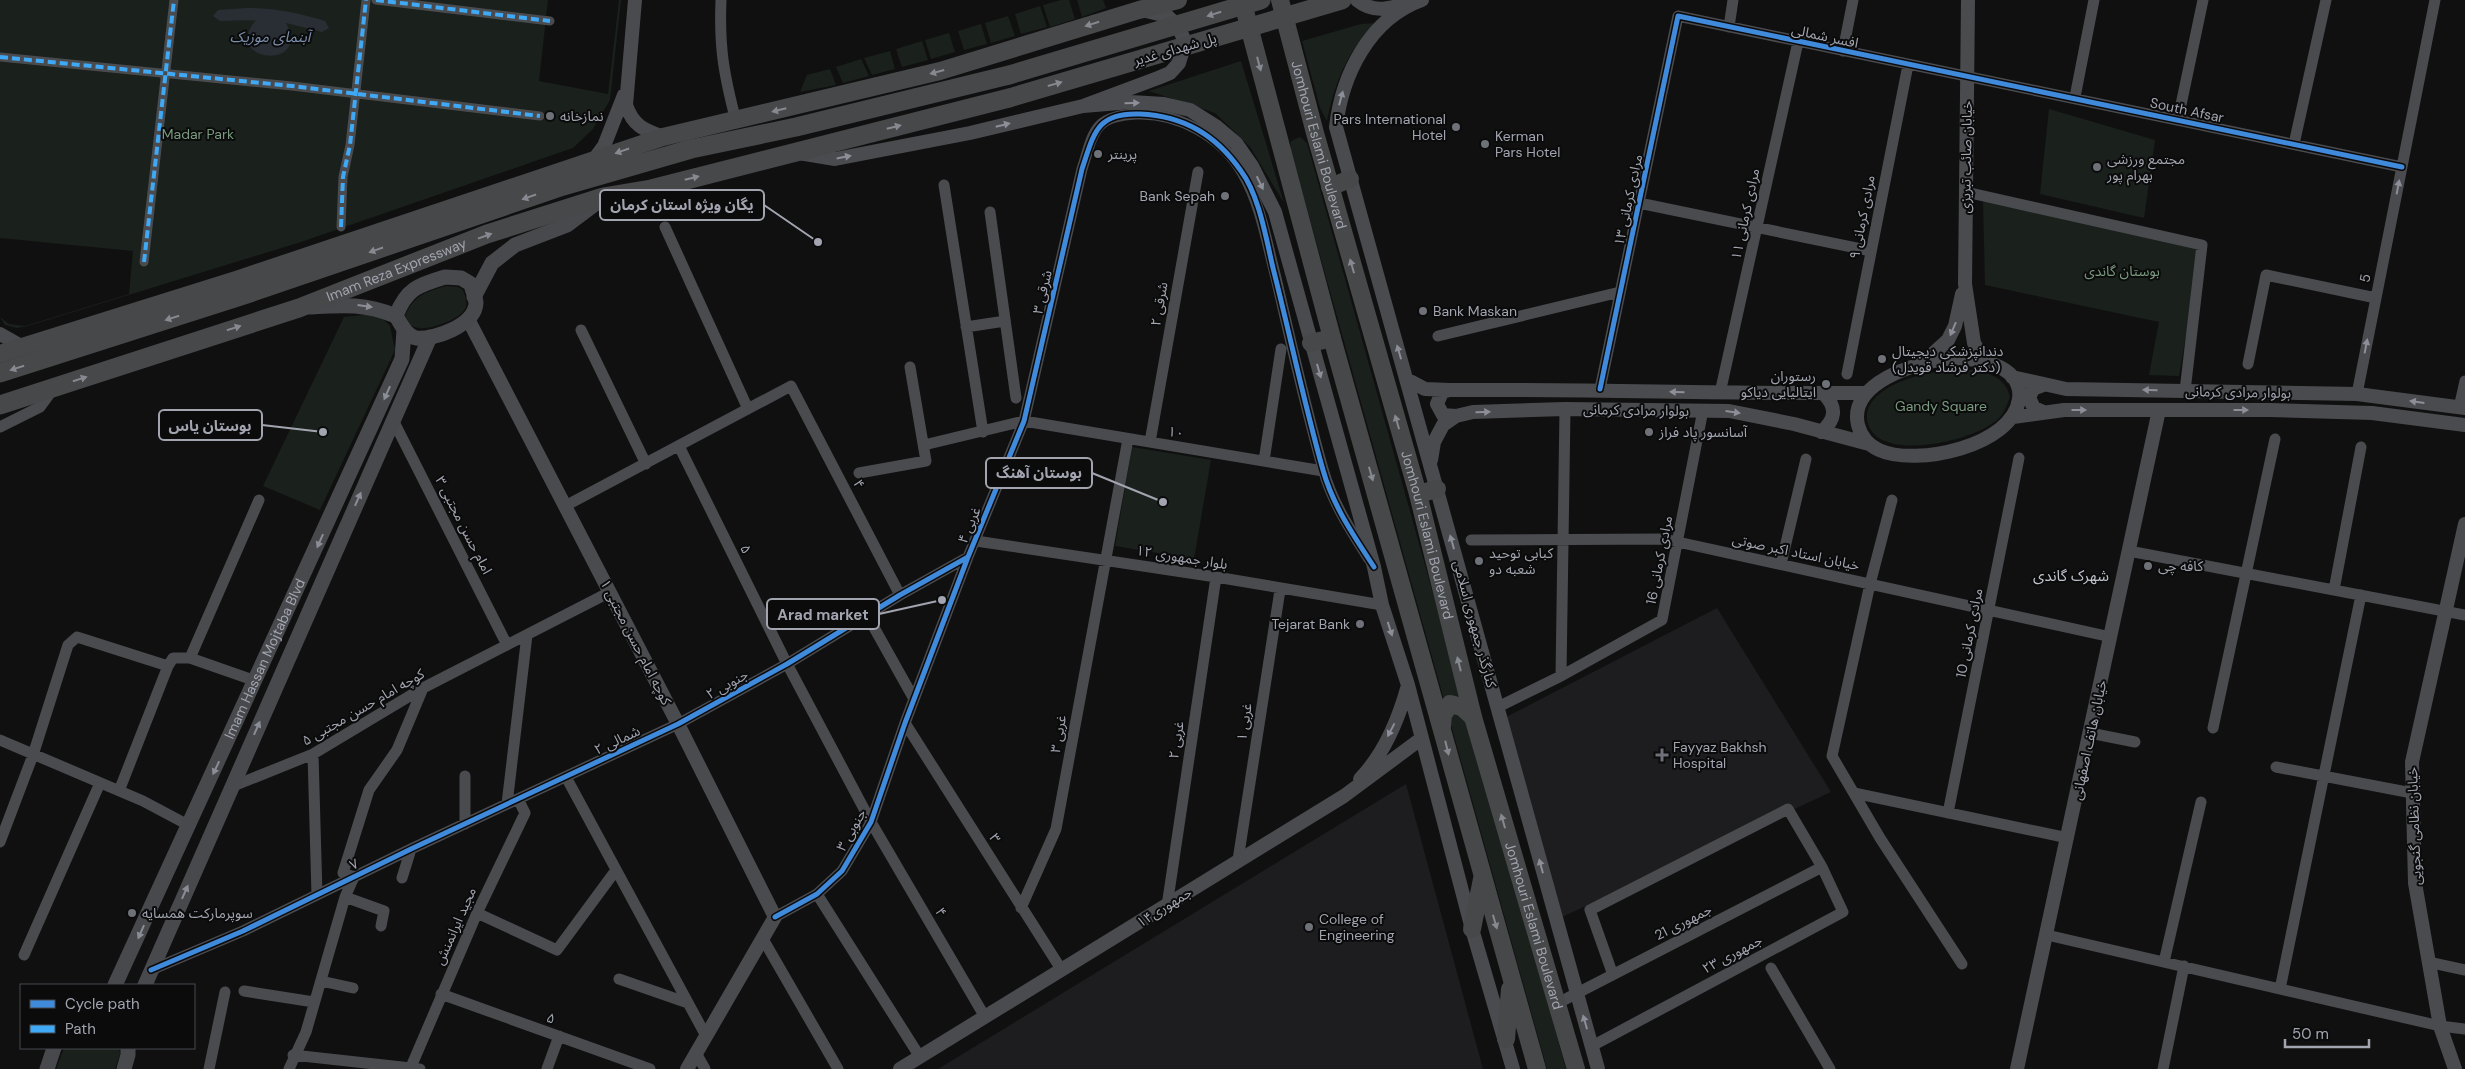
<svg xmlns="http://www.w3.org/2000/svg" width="2465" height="1069" font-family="'DM Sans','Noto Sans Arabic',sans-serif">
<rect width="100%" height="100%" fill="#101010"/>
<!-- built -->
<path fill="#1d1d1f" d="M1717 608 1831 792 1562 917 1506 717Z
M1406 784 1483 1069H938Z"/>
<!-- green -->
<path fill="#1a201b" d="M0 0H548L539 81 608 94 619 0H621L610 100 593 129 573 148 301 242 28 326 17 328 5 325 0 317 9 324 25 326 129 294 133 251 0 238Z
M1061 0H1069L1075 19 1050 27 1043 5Z
M1077 0H1103L1106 8 1082 17Z
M1040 6 1047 27 1021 34 1015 14Z
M1008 16 1015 36 991 43 985 23Z
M1375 23C1347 52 1335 82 1327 121L1320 108 1302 41 1361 24Z
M981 24 987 44 964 50 958 31Z
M949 33 955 52 931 59 925 40Z
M922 41 928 60 902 67 896 49Z
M890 51 895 69 872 75 864 58Z
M861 59 869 76 843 83 836 67Z
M1241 61 1284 203 1250 147 1215 113 1149 91Z
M830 69 836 85 800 92 807 75Z
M2049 109 2155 140 2144 218 2040 194Z
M1300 137 1307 143 1566 1069H1547L1290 148 1291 141Z
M1983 199 2202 245 2179 376 2149 375 2159 322 1985 285Z
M446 286 458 287 463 290C465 296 468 303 465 309 459 320 426 332 415 327 409 325 408 321 405 316 413 296 427 291 446 286Z
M363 315H379L390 326 395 350 320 510 263 486 344 317Z
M1962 369C1982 371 2005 374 2010 397 2007 405 2004 414 1997 420 1974 440 1903 456 1877 437 1871 432 1867 425 1867 417 1867 383 1935 369 1962 369Z
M1132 447 1211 460 1194 559 1115 546Z
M64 1048H119L120 1054 115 1069H56Z"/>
<!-- water -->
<path fill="#282e34" d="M247 8C274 8 299 13 325 21L329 28 322 32 286 23C312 72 220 62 256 20L220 21 213 16 218 10Z"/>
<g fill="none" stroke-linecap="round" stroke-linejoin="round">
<!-- pedestrian -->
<path stroke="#4a4b4f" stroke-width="9" d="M376 0 550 21
M0 57 292 86 540 116
M341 227 343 177 350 145 366 0
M144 262 174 0"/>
<!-- minor -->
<path stroke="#4a4b4f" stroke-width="11" d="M721 0C719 48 724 75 736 121
M1729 27 1733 0
M1843 51 1853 0
M2075 97 2094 0
M2178 119 2203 0
M2294 144 2326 0
M944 185 983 432
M1966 192 2202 245 2185 391
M1639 203 1871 251
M990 212 1016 398
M665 227 748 409
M966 327 1005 321
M581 330 646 464
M1438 336 1620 292
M2248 364 2266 275 2376 298
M1847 374 1908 65
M1600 389 1678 16 2402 167
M1720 393 1798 42
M2357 394 2435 0
M2459 408 2465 381
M393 420 507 645
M0 427 40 407 54 388
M1150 442 1198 172
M924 445 1024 421 1323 471
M679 446 784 658 871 822 985 1017
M1264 461 1281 349
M859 473 926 461 910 367
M1892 500 1870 584 1832 756 1880 838 1962 964
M565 506 791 386 900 595
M1471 540 1664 539 2111 637
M976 541 1216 577 1382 605
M2129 551 2465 615
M1781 564 1806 459
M2334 590 2361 447
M867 615 914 699
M190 658 259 500
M1561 676 1565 409
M1498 707 1561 676 1662 620 1703 410
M905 723 1061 969
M2213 728 2275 439
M2090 733 2135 742
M0 740 143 801 190 826
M313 754 317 895
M2276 767 2412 793
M465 776V824
M566 777 706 1036
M231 787 313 754 423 688 610 592
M119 791 168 666 173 658H190L256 681
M1854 793 2068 838
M507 804 527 635
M1948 813 2019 458
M0 842 33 755 68 645 77 637 168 666
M1238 860 1280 590
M402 878 411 849
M817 894 920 1057
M345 897 384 911 381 926
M1167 906 1216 577
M1021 908 1056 829 1128 439
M477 913 557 950 616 870
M775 917 817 894 842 871 871 822 905 723 968 557 1024 421 1082 169C1094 132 1093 116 1136 114 1178 112 1223 137 1243 174 1261 205 1267 244 1276 278 1291 342 1305 406 1323 469 1332 502 1351 531 1369 559
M2047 935 2440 1026 2465 1029
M763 939 838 1069
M24 955 100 783
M2164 962 2201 802
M2428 962 2465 970
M1771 968 1830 1069
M151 970 243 931 411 849 678 724 787 664 900 595 968 557
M619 979 688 1003
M321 981 353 988
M2280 989 2361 595
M244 991 314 1002
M441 994 650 1069
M1558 1003 1822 867
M1592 1046 1843 912 1822 867 1788 809 1590 910 1613 975
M696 1053 705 1069
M293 1055 420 1069
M411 1067 477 913 525 813 518 799
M209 1069 225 992
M289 1069 306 1032 345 897 354 877 343 873 369 790 397 750 423 688
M547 1069 559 1036
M2163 1069 2184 966"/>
<!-- tertiary -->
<path stroke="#4a4b4f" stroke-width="14" d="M635 0 626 105C633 126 644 130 663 137
M1357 0C1373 13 1387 9 1406 4
M1422 0C1369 19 1342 75 1336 127L1598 1069
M1968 0 1965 284 1974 343 1985 362
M1083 106 1131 102 1164 104 1190 110 1217 127 1236 143 1252 166 1275 212 1374 567 1382 605 1408 685 1472 929 1513 1069
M799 153 835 159 970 133 1083 106 1158 78 1170 73 1179 63 1183 50V37L1177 25 1167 16 1142 10
M593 161 604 146 624 95
M468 319 678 724 775 917 687 1069
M0 334 23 347
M1945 359C1970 356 2024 363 2019 399 2013 446 1916 467 1879 450 1868 445 1861 436 1858 425 1848 383 1915 363 1945 359Z
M1924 362 1948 340 1955 326 1962 294
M2012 377 2066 389 2357 394 2465 408
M1406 379 1425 389 1449 390C1588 389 1727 394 1866 393
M2043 385 2033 389 2029 398 2034 408 2043 412
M1449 390 1442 392 1437 404 1443 415 1456 416
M2013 417 2064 410H2270L2372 413 2465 425
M1821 432C1836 420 1837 407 1824 394
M1431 460 1434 442 1443 425 1456 416 1473 412 1565 409 1729 411 1794 424 1869 444
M1360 779C1384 754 1399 718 1408 685
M900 1069 1344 796 1422 738
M2017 1069 2159 410
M2455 1069 2440 1026 2415 883 2412 762 2465 524"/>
<!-- secondary -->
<g stroke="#48494d" stroke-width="15">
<path d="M445 277 461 278 471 284C472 290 476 298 476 303 475 325 435 340 416 338 406 336 401 324 396 316 406 289 418 285 445 277Z"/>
<path d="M474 297 492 263 515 245 567 225 599 201"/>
<path d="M310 307C343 305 364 303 396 316"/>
<path id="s1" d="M115 985 402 359 404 330"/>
<path d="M145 985 430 337"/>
<path d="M47 1069 54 1048"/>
<path d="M124 1069 128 1055V1048"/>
</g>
<!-- primary -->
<g stroke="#47484a" stroke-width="18">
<path d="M1242 0 1332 338 1537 1069"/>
<path id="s2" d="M1280 0 1315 133 1418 494 1473 717 1576 1069"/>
<path d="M1330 187 1350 179"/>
<path d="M1311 343 1332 338"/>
<path d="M0 354 239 279 663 137 940 71 1139 10 1178 0"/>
<path d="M1418 494 1437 489"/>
<path d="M1442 726 1443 715 1450 704 1462 707 1473 717"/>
<path d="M1472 929 1482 879"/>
<path d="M1506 1039 1510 989"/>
</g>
<!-- trunk -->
<g stroke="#47484a" stroke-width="19">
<path d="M0 373 244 295 563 186 691 149 796 127 1009 75"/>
<path id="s3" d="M0 405 299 308 487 234 603 197 651 189 1009 98"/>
</g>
<!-- trunk-bridge -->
<path stroke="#47484a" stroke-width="19" d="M1009 75 1261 0
M1009 98 1342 0"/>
<!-- quiet -->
<path stroke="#3fa9f5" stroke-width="4" stroke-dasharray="8 4" stroke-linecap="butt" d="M376 0 550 21
M0 57 292 86 540 116
M341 227 343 177 350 145 366 0
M144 262 174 0"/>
<!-- cycleway casing -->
<g stroke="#0b0b0c" stroke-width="8">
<path id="cycleway" d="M1600 389 1678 16 2402 167
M775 917 817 894 842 871 871 822 905 723 968 557 1024 421 1082 169C1094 133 1097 112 1140 114 1184 116 1216 135 1241 171 1259 195 1266 238 1273 268 1290 335 1304 403 1323 470 1333 506 1354 536 1374 567
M151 970 243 931 411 849 678 724 787 664 900 595 968 557"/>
</g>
<!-- cycleway -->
<use href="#cycleway" stroke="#408adc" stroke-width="5"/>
</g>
<!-- one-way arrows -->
<defs><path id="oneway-solid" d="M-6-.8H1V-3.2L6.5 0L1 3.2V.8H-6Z" transform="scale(1.25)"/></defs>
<g fill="#878991">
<use href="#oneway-solid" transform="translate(1214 14) rotate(163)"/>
<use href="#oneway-solid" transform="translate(1092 24) rotate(163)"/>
<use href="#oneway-solid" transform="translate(1259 64) rotate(75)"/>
<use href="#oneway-solid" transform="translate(937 72) rotate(165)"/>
<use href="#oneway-solid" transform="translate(1055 84) rotate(-16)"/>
<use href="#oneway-solid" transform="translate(779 110) rotate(166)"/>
<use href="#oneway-solid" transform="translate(894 127) rotate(-14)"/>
<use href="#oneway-solid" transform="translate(622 151) rotate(161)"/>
<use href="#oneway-solid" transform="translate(692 178) rotate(-14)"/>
<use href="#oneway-solid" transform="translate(529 197) rotate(161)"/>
<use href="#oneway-solid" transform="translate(485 236) rotate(-20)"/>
<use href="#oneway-solid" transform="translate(376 250) rotate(161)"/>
<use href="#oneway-solid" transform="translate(1352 266) rotate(-106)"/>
<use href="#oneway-solid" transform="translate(172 318) rotate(162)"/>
<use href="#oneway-solid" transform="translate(234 328) rotate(-18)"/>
<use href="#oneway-solid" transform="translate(17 368) rotate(162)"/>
<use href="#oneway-solid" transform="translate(80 379) rotate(-18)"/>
<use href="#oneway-solid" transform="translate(1397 422) rotate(-106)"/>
<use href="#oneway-solid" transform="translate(1371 474) rotate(74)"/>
<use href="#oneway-solid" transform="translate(1459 664) rotate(-104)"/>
<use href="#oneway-solid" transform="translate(1447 748) rotate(76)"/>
<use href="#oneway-solid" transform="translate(1503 821) rotate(-106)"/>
<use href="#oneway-solid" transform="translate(1495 922) rotate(74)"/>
</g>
<g fill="#8c8e98">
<use href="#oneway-solid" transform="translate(1341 98) rotate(-75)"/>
<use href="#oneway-solid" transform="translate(1132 103) rotate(-1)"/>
<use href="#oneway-solid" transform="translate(1003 125) rotate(-14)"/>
<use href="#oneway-solid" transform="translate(844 157) rotate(-11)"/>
<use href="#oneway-solid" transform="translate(1260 183) rotate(64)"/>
<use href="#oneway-solid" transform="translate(2398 187) rotate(-79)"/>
<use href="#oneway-solid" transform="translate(1953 329) rotate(113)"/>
<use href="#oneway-solid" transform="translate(2366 346) rotate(-79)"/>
<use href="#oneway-solid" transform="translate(1399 352) rotate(-106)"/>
<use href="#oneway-solid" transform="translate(1319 371) rotate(74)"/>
<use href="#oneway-solid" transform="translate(2150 390) rotate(-179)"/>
<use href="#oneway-solid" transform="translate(1677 392) rotate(-178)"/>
<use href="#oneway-solid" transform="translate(2417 402) rotate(-172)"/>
<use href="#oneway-solid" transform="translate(2079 410)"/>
<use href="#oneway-solid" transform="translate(2241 410)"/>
<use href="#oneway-solid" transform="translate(1483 412) rotate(-2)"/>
<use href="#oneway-solid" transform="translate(1733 412) rotate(8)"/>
<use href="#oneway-solid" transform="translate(1452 542) rotate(-106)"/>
<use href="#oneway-solid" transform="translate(1390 629) rotate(72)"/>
<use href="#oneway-solid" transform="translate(1391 730) rotate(118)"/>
<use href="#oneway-solid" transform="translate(1541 866) rotate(-105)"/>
<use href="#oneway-solid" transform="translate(1585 1022) rotate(-106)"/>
</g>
<g fill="#8c8e97">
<use href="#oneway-solid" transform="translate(365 306) rotate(8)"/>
<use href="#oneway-solid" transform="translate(387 393) rotate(114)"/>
<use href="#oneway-solid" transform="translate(358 499) rotate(-66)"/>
<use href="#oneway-solid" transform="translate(320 541) rotate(114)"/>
<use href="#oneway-solid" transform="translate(257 728) rotate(-66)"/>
<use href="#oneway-solid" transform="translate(216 768) rotate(115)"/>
<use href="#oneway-solid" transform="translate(185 892) rotate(-66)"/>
<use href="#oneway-solid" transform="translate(141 932) rotate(114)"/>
</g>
<!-- markers -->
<g fill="#6f7178" stroke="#0b0b0c" stroke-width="2">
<circle cx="550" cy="116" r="5"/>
<circle cx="1456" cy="127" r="5"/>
<circle cx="1485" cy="144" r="5"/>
<circle cx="1098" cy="154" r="5"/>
<circle cx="2097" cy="167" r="5"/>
<circle cx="1225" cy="196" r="5"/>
<circle cx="1423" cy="311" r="5"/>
<circle cx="1882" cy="359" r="5"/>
<circle cx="1826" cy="384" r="5"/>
<circle cx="1649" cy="432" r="5"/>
<circle cx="1479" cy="561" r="5"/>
<circle cx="2148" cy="566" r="5"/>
<circle cx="1360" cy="624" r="5"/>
<path d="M1659.5 747.5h5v5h5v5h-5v5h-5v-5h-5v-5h5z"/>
<circle cx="132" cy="913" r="5"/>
<circle cx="1309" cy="927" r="5"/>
</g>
<g text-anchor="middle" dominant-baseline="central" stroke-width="4" stroke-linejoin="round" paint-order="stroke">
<!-- street labels -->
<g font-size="14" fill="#a2a5b0" stroke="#0b0b0c">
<text transform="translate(1825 36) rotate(12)">افسر شمالی</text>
<text transform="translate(1175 49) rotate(-16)">پل شهدای غدیر</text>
<text transform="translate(2187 110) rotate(12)">South Afsar</text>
<text stroke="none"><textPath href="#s2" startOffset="150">Jomhouri Eslami Boulevard</textPath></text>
<text transform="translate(1966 157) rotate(-89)">خیابان صائب تبریزی</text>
<text transform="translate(1628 200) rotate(-78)">مرادی کرمانی ۱۳</text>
<text transform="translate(1745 214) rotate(-78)">مرادی کرمانی ۱۱</text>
<text transform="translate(1862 217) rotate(-79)">مرادی کرمانی ۹</text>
<text stroke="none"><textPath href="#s3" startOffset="419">Imam Reza Expressway</textPath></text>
<text transform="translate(2365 278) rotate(-79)">5</text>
<text transform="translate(1042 292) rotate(-77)">۳ شرقی</text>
<text transform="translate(1159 304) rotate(-80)">۲ شرقی</text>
<text transform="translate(2238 392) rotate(1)">بولوار مرادی کرمانی</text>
<text transform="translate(1636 410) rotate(1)">بولوار مرادی کرمانی</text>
<text transform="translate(1176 432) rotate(9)">۱۰</text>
<text transform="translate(859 484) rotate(62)">۴</text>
<text transform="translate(464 525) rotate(63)">امام حسن مجتبی ۳</text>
<text transform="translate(969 525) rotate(-67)">۴ غربی</text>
<text stroke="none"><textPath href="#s2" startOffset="555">Jomhouri Eslami Boulevard</textPath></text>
<text transform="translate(746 549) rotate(64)">۵</text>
<text transform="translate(1796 552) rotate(12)">خیابان استاد اکبر صوتی</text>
<text transform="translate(1182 557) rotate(9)">بلوار جمهوری ۱۲</text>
<text transform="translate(1659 560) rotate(-79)">مرادی کرمانی 16</text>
<text transform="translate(1475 624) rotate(75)">کنارگذر جمهوری اسلامی</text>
<text transform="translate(1969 633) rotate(-79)">مرادی کرمانی 10</text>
<text transform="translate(636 642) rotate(63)">کوچه امام حسن مجتبی ۱</text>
<text stroke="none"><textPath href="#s1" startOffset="359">Imam Hassan Mojtaba Blvd</textPath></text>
<text transform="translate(727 684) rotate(-29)">۲ جنوبی</text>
<text transform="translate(363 707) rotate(-30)">کوچه امام حسن مجتبی ۵</text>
<text transform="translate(1244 722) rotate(-81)">۱ غربی</text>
<text transform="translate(1058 734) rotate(-80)">۳ غربی</text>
<text transform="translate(617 740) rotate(-25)">۲ شمالی</text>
<text transform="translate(1176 740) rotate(-81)">۲ غربی</text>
<text transform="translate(2089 740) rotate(-78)">خیابان هاتف اصفهانی</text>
<text transform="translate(2414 826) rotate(-92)">خیابان نظامی گنجویی</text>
<text transform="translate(851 830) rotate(-61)">۳ جنوبی</text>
<text transform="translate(995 838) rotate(58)">۳</text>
<text transform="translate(354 864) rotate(-26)">۷</text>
<text transform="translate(1164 907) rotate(-32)">جمهوری۱۴</text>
<text transform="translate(941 912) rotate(60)">۴</text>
<text transform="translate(1683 922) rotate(-27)">جمهوری 21</text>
<text stroke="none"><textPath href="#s2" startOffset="960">Jomhouri Eslami Boulevard</textPath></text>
<text transform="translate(455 926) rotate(-66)">مجید ایرانمنش</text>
<text transform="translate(1732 954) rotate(-28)">۲۳ جمهوری</text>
<text transform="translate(551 1018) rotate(20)">۵</text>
</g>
<!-- poi labels -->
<g font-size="14" fill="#a2a5b0" stroke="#0b0b0c" text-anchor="start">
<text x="560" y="116">نمازخانه</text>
<text x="1446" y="119" text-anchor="end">Pars International<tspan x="1446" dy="16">Hotel</tspan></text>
<text x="1495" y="136">Kerman<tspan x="1495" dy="16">Pars Hotel</tspan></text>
<text x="1108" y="154">پرینتر</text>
<text x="2107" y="159">مجتمع ورزشی<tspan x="2107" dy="16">بهرام پور</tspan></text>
<text x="1215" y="196" text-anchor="end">Bank Sepah</text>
<text x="1433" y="311">Bank Maskan</text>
<text x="1892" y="351">دندانپزشکی دیجیتال<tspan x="1892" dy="16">(دکتر فرشاد قویدل)</tspan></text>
<text x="1816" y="376" text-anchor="end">رستوران<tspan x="1816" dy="16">ایتالیایی دیاکو</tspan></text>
<text x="1659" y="432">آسانسور پاد فراز</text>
<text x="1489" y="553">کبابی توحید<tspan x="1489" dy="16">شعبه دو</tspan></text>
<text x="2158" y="566">کافه چی</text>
<text x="1350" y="624" text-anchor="end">Tejarat Bank</text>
<text x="1673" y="747">Fayyaz Bakhsh<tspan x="1673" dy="16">Hospital</tspan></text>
<text x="142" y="913">سوپرمارکت همسایه</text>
<text x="1319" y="919">College of<tspan x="1319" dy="16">Engineering</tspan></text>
</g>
<!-- park labels -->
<g font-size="14" fill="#7a9a7f" stroke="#0b0b0c">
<text x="198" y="134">Madar Park</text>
<text x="2122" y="271">بوستان گاندی</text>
<text x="1941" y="406">Gandy Square</text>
</g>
<!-- water labels -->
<g font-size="15" font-style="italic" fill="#7a8faa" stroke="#0b0b0c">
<text x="270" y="37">آبنمای موزیک</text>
</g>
<!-- neighbourhood labels -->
<g font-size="15" fill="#c2c4cd" stroke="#0b0b0c">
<text x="2071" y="576">شهرک گاندی</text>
</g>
</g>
<!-- callouts -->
<path fill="none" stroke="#a2a5b0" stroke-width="2" d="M818 242L764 205M323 432L262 425M1163 502L1092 473M942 600L879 614"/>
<g fill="#a2a5b0" stroke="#0b0b0c" stroke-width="2">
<circle cx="818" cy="242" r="5"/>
<circle cx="323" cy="432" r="5"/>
<circle cx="1163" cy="502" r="5"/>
<circle cx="942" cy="600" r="5"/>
</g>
<g fill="#0b0b0c" stroke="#a2a5b0" stroke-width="2">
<rect x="600" y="190" width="164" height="30" rx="5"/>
<rect x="159" y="410" width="103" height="30" rx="5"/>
<rect x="986" y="458" width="106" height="30" rx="5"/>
<rect x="767" y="599" width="112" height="30" rx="5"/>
</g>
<g font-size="15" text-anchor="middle" font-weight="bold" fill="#a2a5b0">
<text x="682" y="210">یگان ویژه استان کرمان</text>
<text x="210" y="431">بوستان یاس</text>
<text x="1039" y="478">بوستان آهنگ</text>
<text x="823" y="620">Arad market</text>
</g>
<!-- legend -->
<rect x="20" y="984" width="175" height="65" fill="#0b0b0c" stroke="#47494e"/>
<rect x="30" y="1000" width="25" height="8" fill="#408adc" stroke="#47494e"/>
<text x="65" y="1009" font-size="15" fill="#a2a5b0">Cycle path</text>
<rect x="30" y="1025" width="25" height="8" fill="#3fa9f5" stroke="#47494e"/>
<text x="65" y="1034" font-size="15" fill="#a2a5b0">Path</text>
<!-- scale -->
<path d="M2285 1039v8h84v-8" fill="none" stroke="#a2a5b0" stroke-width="2.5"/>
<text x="2292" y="1039" font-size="15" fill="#a2a5b0" stroke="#0b0b0c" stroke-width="4" paint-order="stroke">50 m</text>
</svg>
